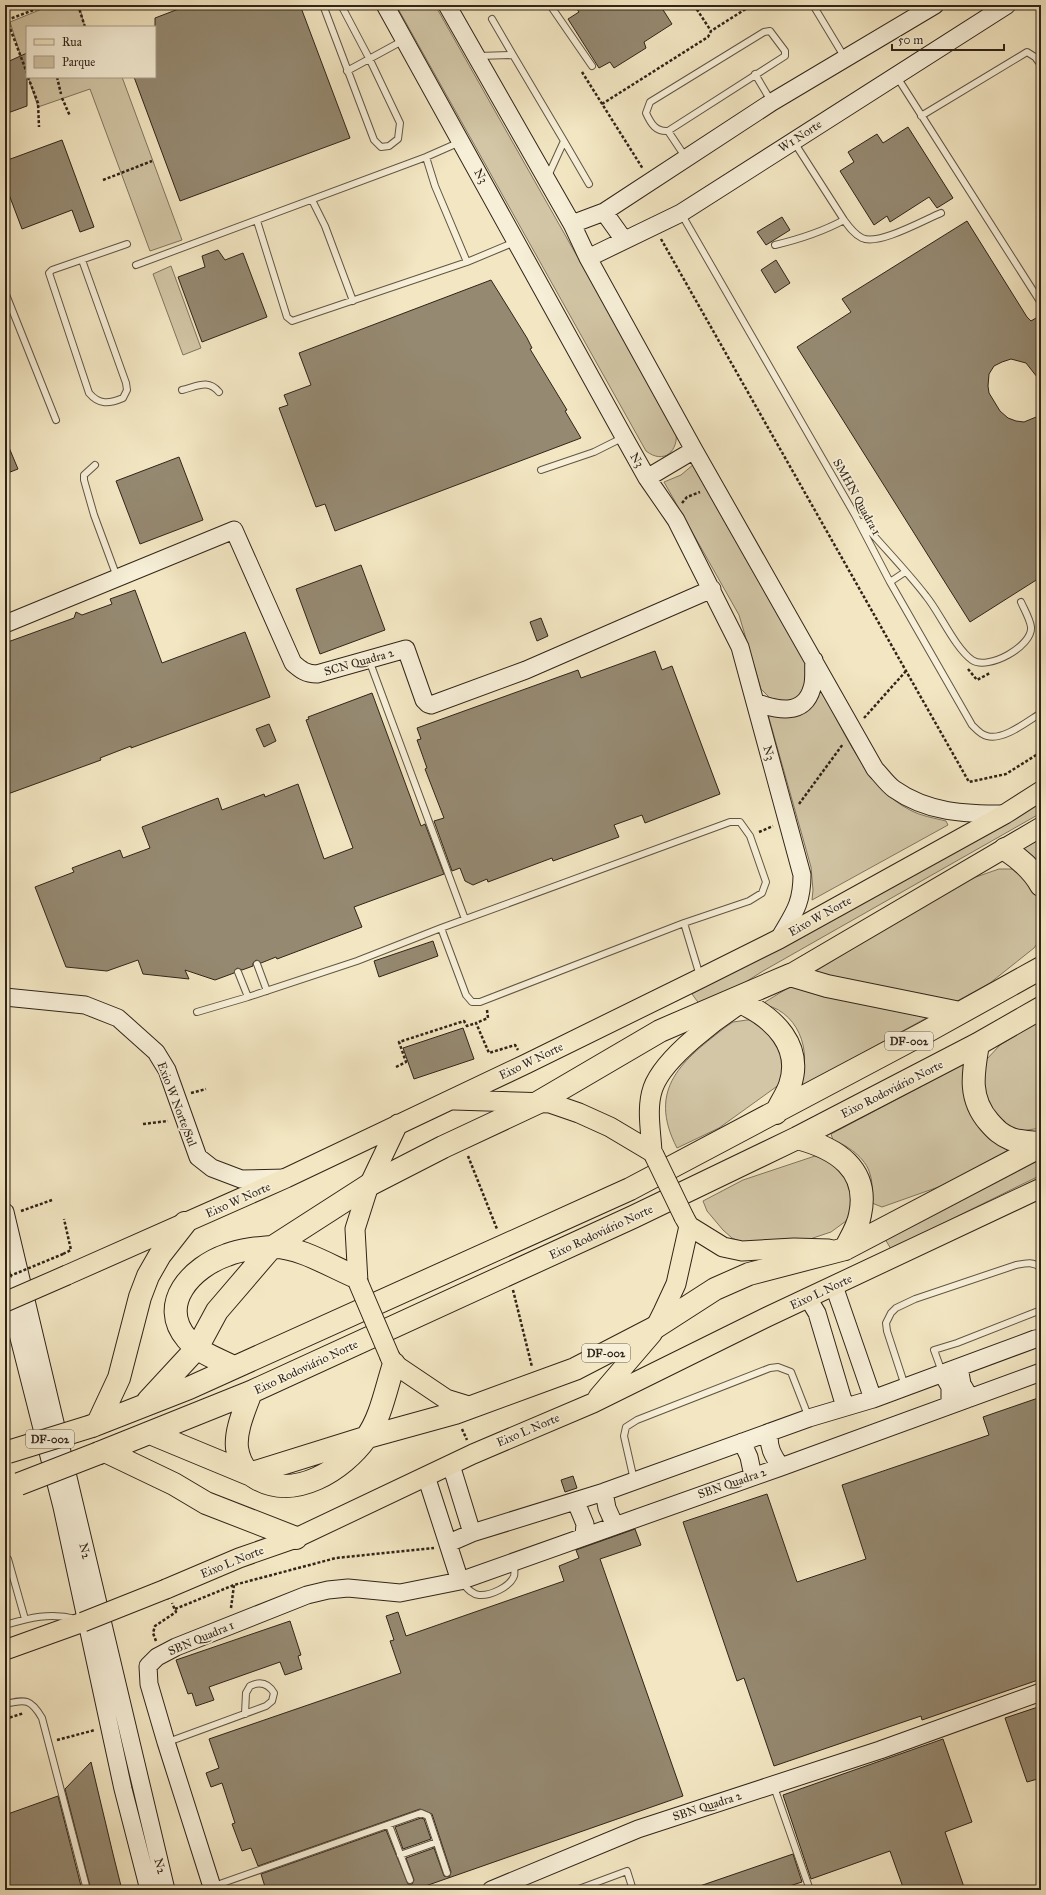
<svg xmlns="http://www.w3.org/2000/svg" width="1046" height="1895" font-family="'IM FELL Great Primer',serif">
<rect width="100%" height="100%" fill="#f3e7c3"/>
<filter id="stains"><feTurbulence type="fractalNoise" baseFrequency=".005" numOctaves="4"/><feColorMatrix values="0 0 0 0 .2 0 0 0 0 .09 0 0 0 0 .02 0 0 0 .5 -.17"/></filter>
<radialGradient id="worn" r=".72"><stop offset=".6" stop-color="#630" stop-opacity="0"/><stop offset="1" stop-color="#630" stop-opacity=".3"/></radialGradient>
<!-- green -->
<path fill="#d2c6a6" stroke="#817560" d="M52 5H79L85 27H27V75L10 22Z
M396 5H435L676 431C679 451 664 465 646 451Z
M28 77H122L182 240 150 251 90 89 38 107Z
M171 266 201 348 183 355 153 274Z
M694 464 809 669 802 696 790 702 770 698 761 689 739 615 664 482 681 475Z
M820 688C843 729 867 789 910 810 921 816 934 818 946 821L948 825 812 900 813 890 811 867 767 711Z
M1041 798V813L763 971 703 1009 692 994Z
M1041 833V869L1011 851Z
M999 869H1013L1023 874 1041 896V938L1034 948 990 983 797 1089C814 1059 802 1014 766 1005L765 1002 929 902 973 878Z
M747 1020H755L787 1048 781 1082 776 1087 719 1128 677 1148C646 1088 683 1060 727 1026L733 1022Z
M1041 1020V1128L1021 1131 999 1120 988 1109 983 1087 986 1060 1000 1045Z
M962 1065 968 1069 1014 1152 944 1185 882 1207 872 1203C872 1193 873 1183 870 1174 866 1158 847 1145 833 1140L831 1134Z
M815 1156H823L851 1174 852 1211 846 1221 831 1232 801 1242 750 1246 732 1238 723 1230 707 1211 703 1201 743 1180Z
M1041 1156V1175L891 1249 885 1239Z"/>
<!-- building -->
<path fill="#958971" stroke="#302419" d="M189 5H300L350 138 180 201 134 77H155V18Z
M574 5H660L672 24 644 42 646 48 614 68 610 62 599 68 568 19 579 12Z
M27 53V106L5 114V63Z
M908 127 953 198 937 208 929 197 890 222 887 216 874 225 840 171 854 162 848 152 877 134 883 143Z
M62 140 94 227 80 232 72 210 22 229 5 184V161Z
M782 217 790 230 766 245 757 232Z
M967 221 1027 317 1031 321 1041 315V382L1026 363 1011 359 1002 362 994 366 989 374 988 386 989 393 1000 411 1008 418 1016 421 1024 422 1041 415V577L970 622 797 347 851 312 842 299Z
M218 250 225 260 243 253 267 317 202 342 178 277 205 267 202 256Z
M776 260 790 283 775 293 761 270Z
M491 280 527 338 532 348 530 349 567 410 565 411 581 438 335 531 325 504 316 507 279 408 288 405 284 395 311 385 299 353Z
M5 438 18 469 5 474Z
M179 457 203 520 140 544 116 481Z
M361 565 385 630 320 654 296 589Z
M135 590 162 663 245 632 270 697 131 748V746L100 758 101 760 5 795V643L74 618 76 612 82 615 112 604 110 599Z
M541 618 548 636 537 641 530 622Z
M655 651 662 670 672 666 720 794 645 823 642 815 614 825 619 837 553 861 552 858 488 882 487 879 473 885 465 881 460 868 452 871 434 821 444 818 425 769 427 768 417 740 421 739 417 728 578 670 581 678Z
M372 693 421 826 425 824 444 874 354 907 362 927 277 959 276 957 261 963 256 960 253 963V966L242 970 237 968 234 973 215 980 185 970 189 979 143 974 138 960 107 971 66 967 35 887 74 872 72 868 120 850 123 858 150 848 142 827 218 798 222 810 264 794 265 797 298 784 324 859 353 848 306 720 309 719 308 717Z
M269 724 276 741 264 747 256 729Z
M433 941 438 956 379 977 374 961Z
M463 1028 474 1059 414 1079 403 1048Z
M1041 1397V1679L922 1720 921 1716 774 1766 744 1678 737 1681 683 1522 767 1494 797 1582 866 1559 842 1485 989 1435 983 1417Z
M573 1476 577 1488 565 1492 561 1480Z
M635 1529 641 1545 600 1559 683 1796 414 1890H266L261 1874 386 1830 408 1884H412L414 1880 406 1858 434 1848 444 1876 449 1877 451 1872 432 1814 420 1809 258 1866 251 1848 242 1851 232 1824 235 1823 222 1783 211 1787 206 1773 219 1768 209 1739 401 1673 390 1641 394 1640 386 1616 398 1612 406 1636 564 1581 559 1566 579 1558 576 1550Z
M290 1621 301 1655 298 1656 302 1669 285 1675 280 1662 209 1687 214 1700 196 1706 192 1693 188 1694 176 1660Z
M1041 1706V1778L1027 1782 1005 1718Z
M943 1739 972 1822 945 1832 965 1890H904L890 1851 811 1879 783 1795Z
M91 1762 113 1854 122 1890H91L65 1789Z
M58 1796 82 1890H5V1815Z
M421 1818 424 1819 431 1839 403 1849 395 1827Z
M793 1854 802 1882 777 1890H694V1888Z"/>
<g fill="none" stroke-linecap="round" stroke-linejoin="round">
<!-- lane casing -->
<g stroke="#615544" stroke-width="8">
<path id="lane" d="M323 5 374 140 381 147 389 146 398 139 400 123 370 60 341 5
M550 5 592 66
M813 5 845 58
M492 19 513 55
M770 31 785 51V56L668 131C656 132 651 124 646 113L650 102 764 32Z
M478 56 513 55 564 141 548 176
M347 71 404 40
M755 74 771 101
M897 77 1041 303
M921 116 1027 52 1035 57 1041 65
M668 131 686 158
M564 141 589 184
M794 142 844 220C849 227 854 234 862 238 878 246 924 220 941 213
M426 157 435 186 467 262
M312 200 325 226 353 301
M682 215 855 515 890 582 972 725C976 729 981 735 987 736 1003 741 1028 721 1041 713
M257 221 287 317 292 321 467 262 515 242
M775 245C800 239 822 232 844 220
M82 260 126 383 127 390 123 398C109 404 99 405 89 393L49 273 52 270 127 244
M136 265 426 157 460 142
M5 292 56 420
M182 390C198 386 208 379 219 392
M95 465 84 475V480L94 515 117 577
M541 470 594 452 622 438
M862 522C883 547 906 570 926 596 940 613 955 648 972 660 988 671 1033 646 1031 627 1030 619 1024 609 1021 602
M890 582 905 572
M369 660 465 919
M684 923 700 976
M257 964 267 991
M238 972 248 997
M197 1012 248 997 357 961 441 928 730 822H740L750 836 766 882 762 893 749 901 684 923 480 1002H472L466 995 441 928
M942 1372 934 1350 957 1343 1041 1310
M905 1386 887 1331 886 1323 891 1313 896 1308 915 1299 1016 1265C1026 1263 1033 1261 1041 1268
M634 1480 624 1436 626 1427 637 1420 770 1368 778 1367 791 1372 809 1418
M5 1556 8 1559 25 1619
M461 1582C466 1587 471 1594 479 1595 490 1596 510 1587 514 1576 515 1573 514 1568 514 1564
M5 1625C29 1618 50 1612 76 1619
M5 1704C26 1699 31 1699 42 1718L87 1890
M168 1742 266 1706 272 1701 274 1693C268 1683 260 1681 250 1686L246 1693 245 1714
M774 1787 810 1890
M389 1825 410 1880
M400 1855 437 1842
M214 1886 421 1813 428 1816 447 1873
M576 1890 627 1871 633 1890"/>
</g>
<!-- secondary casing -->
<g stroke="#302419" stroke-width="19">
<path id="secondary" d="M385 5 624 437 647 478 676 520 740 647 802 875C802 905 793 914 779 939
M447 5 572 224 588 258 694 450 875 769C881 775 887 784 894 789 928 813 965 814 1005 814
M604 212 624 240
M572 224 604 212 772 102 935 5
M588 258 681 213 1007 5
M647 478 694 450
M5 624 234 530 293 663C301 670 306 674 317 674L406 649 424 700 428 704 431 705 526 670 712 589
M755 702C776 710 804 717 812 688 815 680 813 669 814 660
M5 997 85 1005 118 1018 156 1052 167 1070 198 1157 212 1168 241 1179 285 1178
M5 1212 166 1890
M5 1283 62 1507 123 1789 149 1890
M834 1286 873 1399
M808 1298 817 1313 845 1407
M959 1367 962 1384 970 1398
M942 1373 950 1387V1405
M770 1432C767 1446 773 1456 781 1467
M742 1442 749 1457 753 1476
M451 1465 472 1533
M426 1476 460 1581
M604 1492 607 1508 615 1526
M576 1502 585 1524 584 1536
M449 1543 472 1533 604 1492 809 1418 873 1399 1035 1339 1041 1338
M213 1890 166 1742 149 1684 148 1666 157 1657 176 1647 307 1595 328 1590 348 1588 400 1593 460 1581 781 1467 1041 1372
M491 1890 638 1829 880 1750 1041 1692"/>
</g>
<!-- primary casing -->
<g stroke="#302419" stroke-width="21">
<path id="primary" d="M780 980 1041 827
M454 1100 550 1103 579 1113 610 1127 652 1152 654 1155
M652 1152C651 1131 646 1108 653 1088 664 1057 720 1016 748 999
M689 1226 723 1247 742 1251 794 1248 829 1249
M67 1275 286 1178 526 1064 701 978 779 939 1005 814 1041 791
M358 1282 355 1229 369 1185 398 1124
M390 1357 394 1364 446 1399 472 1407
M598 1397 652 1334 663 1312 676 1284 689 1226 684 1217
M166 1589 239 1558 296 1538 473 1454 593 1403 767 1317 1041 1188
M5 1650 83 1622"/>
</g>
<!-- highway casing -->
<g stroke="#302419" stroke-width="24">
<path id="highway" d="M1005 849C1020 859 1032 869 1041 885
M742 1003C774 1018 803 1046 790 1085 787 1094 780 1104 776 1113
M978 1044C973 1073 968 1098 989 1122 996 1130 1001 1135 1011 1139 1020 1142 1031 1142 1041 1143
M797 1138C836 1148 870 1169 860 1215 858 1227 850 1239 845 1249
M234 1367C218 1359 199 1353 187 1339 157 1304 192 1267 227 1255 242 1249 258 1248 274 1247 300 1247 332 1267 356 1277
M251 1392C245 1409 235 1430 237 1448 239 1461 245 1472 256 1478 294 1501 343 1470 366 1438 381 1418 386 1388 394 1364
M148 1401 197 1348 217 1311 271 1248 369 1185 443 1147 537 1103 660 1031 790 975 827 986 960 1013
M98 1423 119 1378 140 1297 148 1276 160 1255 185 1223
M92 1426 189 1388 630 1189 926 1032 1041 968
M150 1433 249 1474 368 1437 455 1413 575 1369 656 1327 715 1289 749 1274 845 1249 1041 1146
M105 1451 174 1484 206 1503 296 1538
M99 1453 251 1392 633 1217 797 1138 978 1044 1041 1008"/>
</g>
<!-- path -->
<path stroke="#302419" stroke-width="2.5" stroke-dasharray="3 2" stroke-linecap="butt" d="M78 5 85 27
M694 5 711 31
M5 15 27 73
M7 20 47 5
M582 72 643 169
M28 77 38 103 39 127
M57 77 61 94
M62 98 70 116
M602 104 708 37 711 31 752 5
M103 180 152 161
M661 239 969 782 1006 774 1041 752
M682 503 687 497 700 492
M968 669 977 680 990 673
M864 718 906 671
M799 804 843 744
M759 832 773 826
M487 1010 488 1018 476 1023 489 1053 515 1045 518 1050
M396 1067 406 1062 399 1042 464 1021 467 1026 476 1023
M191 1093 206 1089
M143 1124 168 1121
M468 1156 497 1229
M21 1211 52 1200
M63 1254 71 1250 64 1219
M513 1290 532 1367
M462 1429 467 1440
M231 1608 234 1585
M175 1609 234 1585 336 1558 434 1548
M156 1641 153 1633 155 1626 176 1612 172 1603
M5 1719 24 1713
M57 1740 95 1730"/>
<!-- lane -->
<use href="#lane" stroke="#f7efd8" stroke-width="6"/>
<!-- secondary -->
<use href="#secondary" stroke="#f7efd8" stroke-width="17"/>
<!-- primary -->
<use href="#primary" stroke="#f3e7c3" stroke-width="19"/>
<!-- highway -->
<use href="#highway" stroke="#f3e7c3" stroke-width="22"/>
<!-- primary-bridge casing -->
<g stroke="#302419" stroke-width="21" stroke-linecap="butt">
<path id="primary-bridge" d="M654 1155 684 1217
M358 1282 390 1357
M5 1302 67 1275
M83 1622 166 1589"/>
</g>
<!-- highway-bridge casing -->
<g stroke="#302419" stroke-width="24" stroke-linecap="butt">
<path id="highway-bridge" d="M8 1452 92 1426
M19 1484 99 1453"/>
</g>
<!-- path-bridge -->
<path stroke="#302419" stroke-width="2.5" stroke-dasharray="3 2" stroke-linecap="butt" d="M5 1278 63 1254"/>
<!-- primary-bridge -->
<use href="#primary-bridge" stroke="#f3e7c3" stroke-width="19"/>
<!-- highway-bridge -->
<use href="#highway-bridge" stroke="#f3e7c3" stroke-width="22"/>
</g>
<g text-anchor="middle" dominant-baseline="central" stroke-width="3.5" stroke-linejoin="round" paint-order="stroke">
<!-- shield labels -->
<g fill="#f7efd8" stroke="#6c6152" stroke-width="1">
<rect x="885" y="1032" width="48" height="18" rx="3"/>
<rect x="582" y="1344" width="48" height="18" rx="3"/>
<rect x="26" y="1430" width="48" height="18" rx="3"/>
</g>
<g font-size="11" font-weight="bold" fill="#302419">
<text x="909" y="1041">DF-002</text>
<text x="606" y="1353">DF-002</text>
<text x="50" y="1439">DF-002</text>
</g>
<!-- street labels -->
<g font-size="12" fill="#302419" stroke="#f7efd8">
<text transform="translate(800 136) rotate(-33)">W1 Norte</text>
<text transform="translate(481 176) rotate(61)">N3</text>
<text transform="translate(637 460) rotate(59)">N3</text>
<text transform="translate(857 497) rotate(61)">SMHN Quadra 1</text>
<text transform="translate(359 662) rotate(-16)">SCN Quadra 2</text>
<text transform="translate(769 753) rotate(75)">N3</text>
<text transform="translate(820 916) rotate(-29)">Eixo W Norte</text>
<text transform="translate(531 1061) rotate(-26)">Eixo W Norte</text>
<text transform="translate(892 1089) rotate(-27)">Eixo Rodoviário Norte</text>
<text transform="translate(177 1104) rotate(69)">Exio W Norte/Sul</text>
<text transform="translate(238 1200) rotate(-24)">Eixo W Norte</text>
<text transform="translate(601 1232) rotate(-25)">Eixo Rodoviário Norte</text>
<text transform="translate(821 1292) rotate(-25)">Eixo L Norte</text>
<text transform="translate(306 1367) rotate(-25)">Eixo Rodoviário Norte</text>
<text transform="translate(528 1430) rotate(-23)">Eixo L Norte</text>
<text transform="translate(732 1483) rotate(-19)">SBN Quadra 2</text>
<text transform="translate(85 1551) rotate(77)">N2</text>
<text transform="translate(232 1562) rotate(-22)">Eixo L Norte</text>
<text transform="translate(201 1638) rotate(-23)">SBN Quadra 1</text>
<text transform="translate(707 1806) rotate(-18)">SBN Quadra 2</text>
<text transform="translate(160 1866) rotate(76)">N2</text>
</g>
</g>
<!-- margin -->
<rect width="1046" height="1895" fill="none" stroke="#f3e7c3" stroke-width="20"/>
<rect x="6" y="6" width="1034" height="1883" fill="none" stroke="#302419" stroke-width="2"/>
<rect x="10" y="10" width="1026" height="1875" fill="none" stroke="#302419"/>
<!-- legend -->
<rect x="26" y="26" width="130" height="52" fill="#f7efd8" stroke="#a79e8c"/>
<rect x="34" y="39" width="20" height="6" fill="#f3e7c3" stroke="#a79e8c"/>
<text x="62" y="46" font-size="12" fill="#302419">Rua</text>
<rect x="34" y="56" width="20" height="12" fill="#d2c6a6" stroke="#a79e8c"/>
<text x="62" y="66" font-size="12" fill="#302419">Parque</text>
<!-- scale -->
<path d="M892 44v6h112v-6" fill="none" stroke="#302419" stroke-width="2"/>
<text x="898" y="44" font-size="12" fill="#302419" stroke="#f7efd8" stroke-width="3" paint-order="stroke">50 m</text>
<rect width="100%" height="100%" filter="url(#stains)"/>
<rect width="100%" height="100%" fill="url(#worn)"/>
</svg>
